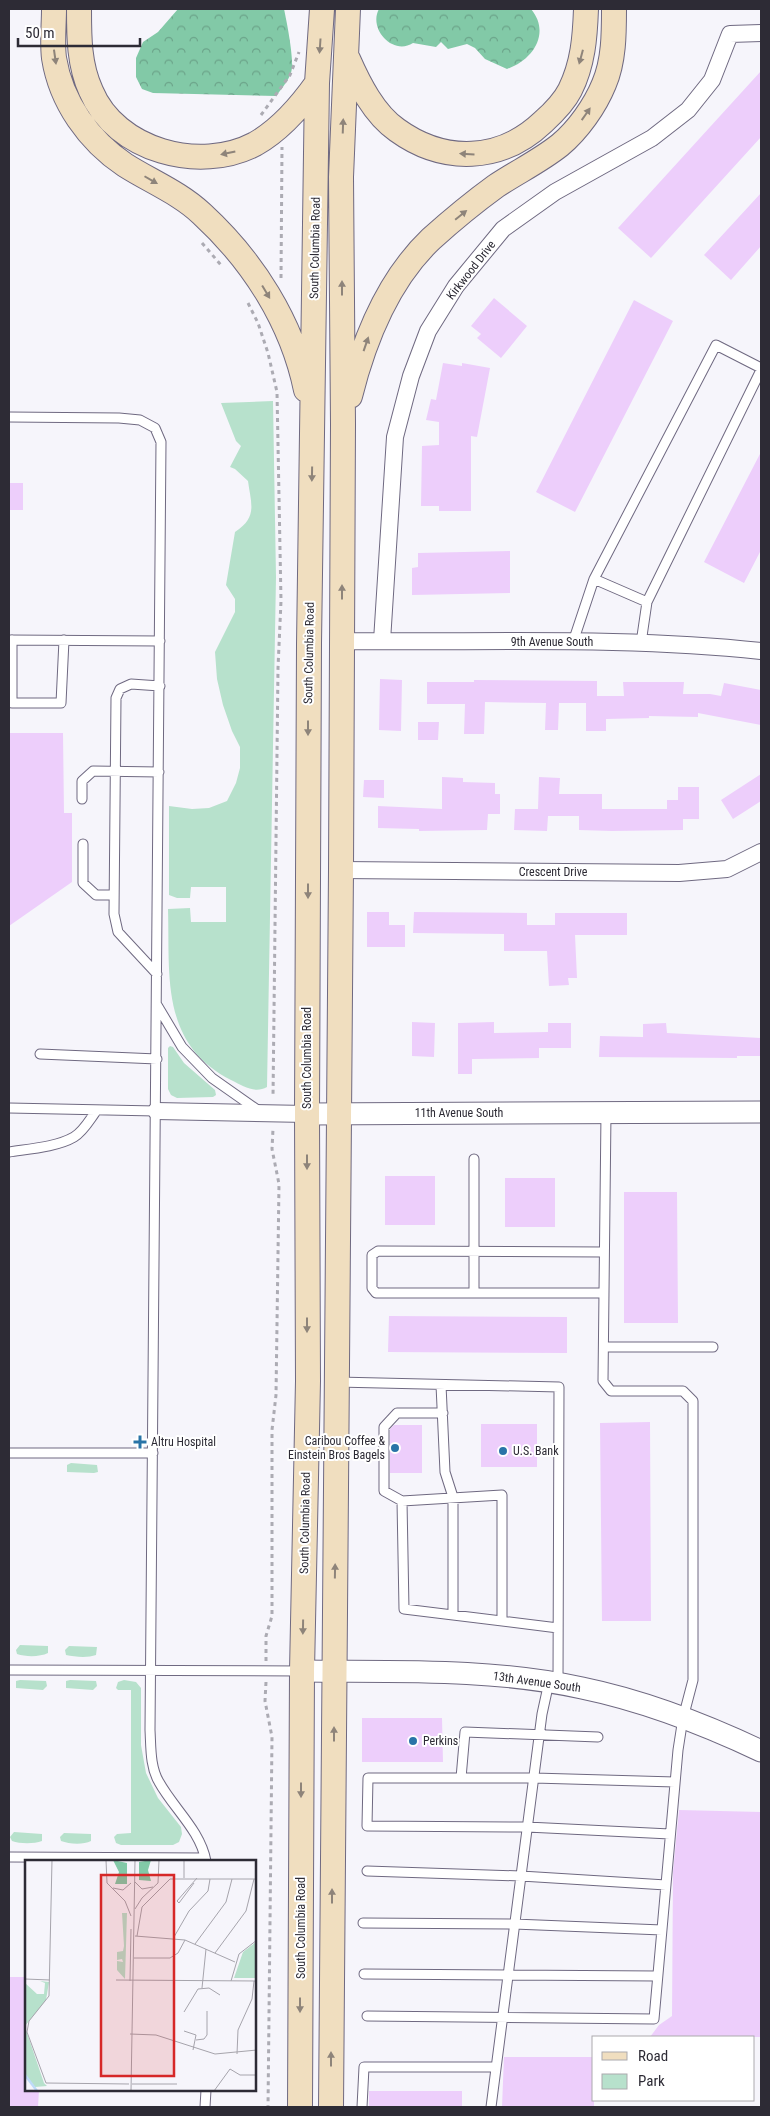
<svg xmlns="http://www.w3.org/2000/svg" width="770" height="2116" font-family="'Roboto Condensed',sans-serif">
<defs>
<pattern id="forest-crowns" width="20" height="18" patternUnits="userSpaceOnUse" patternTransform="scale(1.25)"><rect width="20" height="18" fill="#82c9a7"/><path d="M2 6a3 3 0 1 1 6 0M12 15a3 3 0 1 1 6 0" fill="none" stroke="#6ba389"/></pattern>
</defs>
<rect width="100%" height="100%" fill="#f6f5fb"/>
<!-- green -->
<path fill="#b7e1cc" d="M273 401 276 577 267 1087C255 1094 243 1086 231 1080 160 1044 170 976 168 909L190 908 191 922H226V887H191L190 898H177L169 895V806L192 809 209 808 227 801 236 783 240 768V747L232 731 223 705 217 679 215 652 235 612V599L226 585 235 532C258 517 251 504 248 481L235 469 230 467 241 446 236 441 221 403Z
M170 1046 173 1047 184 1063 215 1090 216 1095 213 1097 177 1098 171 1095 168 1089V1048Z
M71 1463 97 1465 98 1472 94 1473 67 1472V1465Z
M20 1645 48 1646V1653C40 1657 26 1657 17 1654L16 1650Z
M69 1646 97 1647 96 1655C88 1658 75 1657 66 1655L65 1650Z
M20 1680 46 1681 47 1686 43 1690 16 1688V1681Z
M70 1680 96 1681 97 1686 93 1690 66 1688V1681Z
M124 1680 136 1682 141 1688V1745L146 1773 158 1798 181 1827 182 1834 179 1842 173 1845H121L116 1843 114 1837 117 1834 131 1833V1690H118L116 1688 118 1682Z
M14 1832 42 1834V1841C34 1844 20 1844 12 1841L10 1837Z
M64 1833 91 1834V1841C83 1845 69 1844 61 1841L60 1837Z"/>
<!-- forest -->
<path fill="url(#forest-crowns)" d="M178 9H284C287 23 293 54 292 68 291 78 282 88 276 96L153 93 142 89 136 77V58L143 42 158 32Z
M379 9H531C551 33 533 60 507 69L485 59 475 48 467 44 448 49 441 42 436 47 413 43C393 56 368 29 379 9Z"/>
<!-- building -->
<path fill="#edcefb" d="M761 71V137L651 258 618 228Z
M761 193V246L731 280 704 255Z
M494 298 527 326 501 358 477 338 481 334 471 326Z
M634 300 673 321 575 512 536 492Z
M443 363 462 366V363L490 368 477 437 471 436V511H439V506H421L422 446 439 445V422L426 420 431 399 436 400Z
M761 452V550L744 583 704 562Z
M9 483H23V510H9Z
M510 551V593L412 595V568L418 567V553Z
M380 679 402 680 401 731 379 730Z
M474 680 597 681V696H624L623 682H684L683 694H710L721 696 724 683 761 690V725L698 713V717L649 716V718L606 719V731H586V703H559L558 730H545L546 703 485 702 484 734H464L465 704H427V682H474Z
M418 722H439L438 740H418Z
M9 733H63L64 813H72V882L9 926Z
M761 774V801L733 819 721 800Z
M442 777 463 778V782L495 783V794H500V814H488L487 830 419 831V829L378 828V806L442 809Z
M539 777 560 778 559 794H602V809H667V800H678V787H699V819H683V830L612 831 579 830V816H548L547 831 514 830 515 809H538Z
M364 780H384V798L363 797Z
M367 912H389V925H405V947H367Z
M414 912 527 913V925H555V913H627V935H575L577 978H568L569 985 549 986 547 951H504V934L413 933Z
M412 1022 435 1023 434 1057 412 1056Z
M494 1022V1033L548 1032V1023H571V1048H539V1058L472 1059V1074H458V1023Z
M666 1023 667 1033 761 1038V1056H737V1058L599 1057 600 1036 643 1037V1024Z
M385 1176H435V1225H385Z
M505 1178H555V1227H505Z
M624 1192H677L678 1323H624Z
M389 1316 567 1317V1353L388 1352Z
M650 1422 651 1621H602L600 1423Z
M481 1424H537V1467H481Z
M394 1425H422V1473H390V1429Z
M362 1718H442L443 1762H362Z
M679 1810 761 1812V2037H650L659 2025 672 2016 673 1872Z
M9 1977H26V2090H39L38 2107H9Z
M504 2057H594V2107H502Z
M369 2091H462V2107H369Z"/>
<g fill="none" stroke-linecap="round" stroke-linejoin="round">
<!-- service casing -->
<g stroke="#6f6981" stroke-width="11">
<path id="service" d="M9 417 119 418 140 420 155 428 161 442 150 1730C151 1747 150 1767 159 1782 174 1809 200 1830 206 1861
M594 579 647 602 761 370
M9 640 160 641
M12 640V703H61L64 640
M573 642 594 579 716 345 761 368
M641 643 647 602
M82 799V781L93 771 159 772
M83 844V883L96 895H114
M157 974 118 932 114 914 116 698 120 689 131 684 160 686
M157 1005 182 1047 212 1078 259 1111
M40 1054 157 1059
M9 1108 156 1111
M9 1152C28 1149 57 1147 74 1137 84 1131 90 1119 97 1110
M474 1293V1159
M604 1293H376L372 1288V1255L378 1251 604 1252
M604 1347H713
M337 1382 559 1387 558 1682
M441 1385 445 1472 453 1497V1615
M443 1413H397L384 1427V1491L402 1501 404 1609 558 1628
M9 1453H153
M402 1501 502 1495V1621
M9 1670 302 1671
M461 1778 465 1732 598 1737
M670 1834 527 1827 367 1826 368 1778H534L675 1782
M9 1857 205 1858
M367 1871 521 1876 666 1885
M363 1923 514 1924 662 1930
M364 1974 657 1976
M367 2016 654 2019 678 1750 683 1718 693 1680V1401L683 1391H611L603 1381 606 1113
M205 2107 206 2090
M362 2107 364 2067H496
M491 2107 542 1714 549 1682"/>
</g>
<!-- minor casing -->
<g stroke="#6f6981" stroke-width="18">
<path id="minor" d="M342 641C482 643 622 636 761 651
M382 641 395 437 411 376 428 331 456 286 503 229 555 192 652 138 688 110 712 80 730 34 761 33
M341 870 679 873 727 869 761 852
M156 1111 307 1114"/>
</g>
<!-- tertiary casing -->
<g stroke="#6f6981" stroke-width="23">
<path id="tertiary" d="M307 1114 761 1112
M302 1671C395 1672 491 1668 582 1688 645 1701 704 1724 761 1751"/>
</g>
<!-- secondary casing -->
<g stroke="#6f6981" stroke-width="26">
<path id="secondary" d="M54 9C54 25 52 42 54 58 61 102 89 141 125 165 150 181 180 193 202 214 253 261 292 322 306 390
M79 9C79 37 79 65 91 91 116 151 200 173 255 144 280 130 300 107 317 83
M348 59C359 84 374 114 397 130 444 164 501 162 543 122 553 113 564 102 570 90 583 64 585 37 586 9
M350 396C364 340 388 280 431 239 451 221 474 202 496 186 517 172 540 161 560 145 578 130 595 106 604 84 614 61 614 33 614 9
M300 2107 302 1671 308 1381 307 1114 309 644 317 83 322 9
M331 2107 341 870 343 424 341 177 348 9"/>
</g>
<!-- path -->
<path stroke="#acabb3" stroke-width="3" stroke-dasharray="4 4" stroke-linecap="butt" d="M261 115 290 75 299 52
M202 243 221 265
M281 278 282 147
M248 303 258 323 268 353 277 392 281 601 278 668 273 1097
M266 1661V1636L272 1616V1430L276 1395 279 1184 272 1149 273 1129
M266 1682 265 1701 272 1737 268 2107"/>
<!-- service -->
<use href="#service" stroke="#fff" stroke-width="9"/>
<!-- minor -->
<use href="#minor" stroke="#fff" stroke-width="16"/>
<!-- tertiary -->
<use href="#tertiary" stroke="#fff" stroke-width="21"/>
<!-- secondary -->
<use href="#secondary" stroke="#f0debf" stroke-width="24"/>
</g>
<!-- one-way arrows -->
<defs><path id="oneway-solid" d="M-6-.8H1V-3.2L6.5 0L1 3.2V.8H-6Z" transform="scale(1.25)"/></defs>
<g fill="#8e847a">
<use href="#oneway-solid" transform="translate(320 46) rotate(94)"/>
<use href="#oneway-solid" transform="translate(55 57) rotate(82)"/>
<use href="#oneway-solid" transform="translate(581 57) rotate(105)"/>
<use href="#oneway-solid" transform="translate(586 114) rotate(-55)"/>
<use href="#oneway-solid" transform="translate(343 126) rotate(-88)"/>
<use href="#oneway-solid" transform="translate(228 153) rotate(168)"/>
<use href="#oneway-solid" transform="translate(467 154) rotate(-177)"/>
<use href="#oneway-solid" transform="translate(151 180) rotate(30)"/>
<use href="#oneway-solid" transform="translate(461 215) rotate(-39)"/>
<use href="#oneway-solid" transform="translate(342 288) rotate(-90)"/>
<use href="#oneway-solid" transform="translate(266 292) rotate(59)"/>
<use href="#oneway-solid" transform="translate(366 344) rotate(-71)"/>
<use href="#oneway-solid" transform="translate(312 474) rotate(91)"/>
<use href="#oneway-solid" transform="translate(342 592) rotate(-90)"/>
<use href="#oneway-solid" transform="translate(308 728) rotate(90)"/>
<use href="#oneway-solid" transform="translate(308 891) rotate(90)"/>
<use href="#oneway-solid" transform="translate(307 1162) rotate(90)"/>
<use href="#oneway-solid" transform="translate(307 1325) rotate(90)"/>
<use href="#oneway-solid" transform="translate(335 1571) rotate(-89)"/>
<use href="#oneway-solid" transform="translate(303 1627) rotate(91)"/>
<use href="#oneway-solid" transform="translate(334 1734) rotate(-90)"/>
<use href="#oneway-solid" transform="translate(301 1790) rotate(90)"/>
<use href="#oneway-solid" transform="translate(332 1896) rotate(-90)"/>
<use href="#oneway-solid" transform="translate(300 2005) rotate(90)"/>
<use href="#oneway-solid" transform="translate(331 2059) rotate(-90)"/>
</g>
<!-- markers -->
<g fill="#2974a7" stroke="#fff" stroke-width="2">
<path d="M137.5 1434.5h5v5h5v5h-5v5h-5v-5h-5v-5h5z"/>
<circle cx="395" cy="1448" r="5"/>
<circle cx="503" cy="1451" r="5"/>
<circle cx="413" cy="1741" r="5"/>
</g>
<g text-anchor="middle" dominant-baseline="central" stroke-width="4" stroke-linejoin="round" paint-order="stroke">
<!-- street labels -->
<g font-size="12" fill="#2d2b35" stroke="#fff">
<text transform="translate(315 248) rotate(-89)">South Columbia Road</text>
<text transform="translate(471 270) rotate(-52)">Kirkwood Drive</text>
<text x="552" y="642">9th Avenue South</text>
<text transform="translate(309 653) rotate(-89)">South Columbia Road</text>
<text x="553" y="872">Crescent Drive</text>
<text transform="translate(307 1058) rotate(-90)">South Columbia Road</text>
<text x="459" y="1113">11th Avenue South</text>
<text transform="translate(305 1523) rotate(-89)">South Columbia Road</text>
<text transform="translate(537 1682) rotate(8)">13th Avenue South</text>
<text transform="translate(301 1928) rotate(-90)">South Columbia Road</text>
</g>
<!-- poi labels -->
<g font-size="12" fill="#2d2b35" stroke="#fff" text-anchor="start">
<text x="385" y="1441" text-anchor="end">Caribou Coffee &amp;<tspan x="385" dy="14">Einstein Bros Bagels</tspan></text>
<text x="151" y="1442">Altru Hospital</text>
<text x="513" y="1451">U.S. Bank</text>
<text x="423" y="1741">Perkins</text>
</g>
</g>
<!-- overview -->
<g transform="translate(25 1860)">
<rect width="231" height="231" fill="#f6f5fb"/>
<path d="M97 53H102L100 119 92 110V101L98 102 97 99 92 100V92L98 91 99 86ZM231 82V118H209L218 92ZM15 121 24 122 21 140 0 166V123L12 134H19L20 123ZM0 167 19 223 22 226 10 227 0 215Z" fill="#b7e1cc"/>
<path d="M88 0 102 3V24H90L94 12ZM126 0 123 10 126 21 114 20V2Z" fill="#82c9a7"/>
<path fill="none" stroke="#bedbf9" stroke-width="2.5" d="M0 215 12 231"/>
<path fill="none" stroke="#a6a4ac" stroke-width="1" d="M27 0 24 136 4 161 2 172 21 223 104 224M81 0 82 23 100 41 106 56M159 18V0M110 22 117 29 128 27M169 23 154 43 152 41 172 18M88 28 98 30 106 23M110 49 117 38 133 23 134 0M110 76 160 80 210 102M112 76 117 47 145 19H232M149 77 164 51 183 31 185 19M170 84 201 42 207 19M190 93 221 51 229 19M109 98H145L153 93 160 80M0 119 25 120M91 120 232 121M105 121 106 69M206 121 214 94 232 80M177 128 181 89M159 152 173 129 184 128 195 135M159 171 171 175 168 190M105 174 131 175 190 194 232 190M171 180 179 179 182 175V151M212 194 213 170 227 139 229 121M107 224H152M106 231 110 0M189 231 205 209 215 215H232"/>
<path fill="#d62828" fill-opacity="0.15" stroke="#d62828" stroke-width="2.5" d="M76 15H149V216H76Z"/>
<rect width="231" height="231" fill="none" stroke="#2d2b35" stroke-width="2.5"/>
</g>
<!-- border -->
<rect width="770" height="2116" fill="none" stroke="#2d2b35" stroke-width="20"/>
<!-- legend -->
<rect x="592" y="2036" width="162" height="65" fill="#ffffff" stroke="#abaaae"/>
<rect x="602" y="2052" width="25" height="8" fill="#f0debf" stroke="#abaaae"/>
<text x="638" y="2061" font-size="15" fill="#2d2b35">Road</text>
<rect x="602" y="2074" width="25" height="15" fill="#b7e1cc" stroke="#abaaae"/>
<text x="638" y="2086" font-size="15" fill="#2d2b35">Park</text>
<!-- scale -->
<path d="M18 38v8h122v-8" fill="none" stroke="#2d2b35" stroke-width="2.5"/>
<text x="25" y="38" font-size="15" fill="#2d2b35" stroke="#ffffff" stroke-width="4" paint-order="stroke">50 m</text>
</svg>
